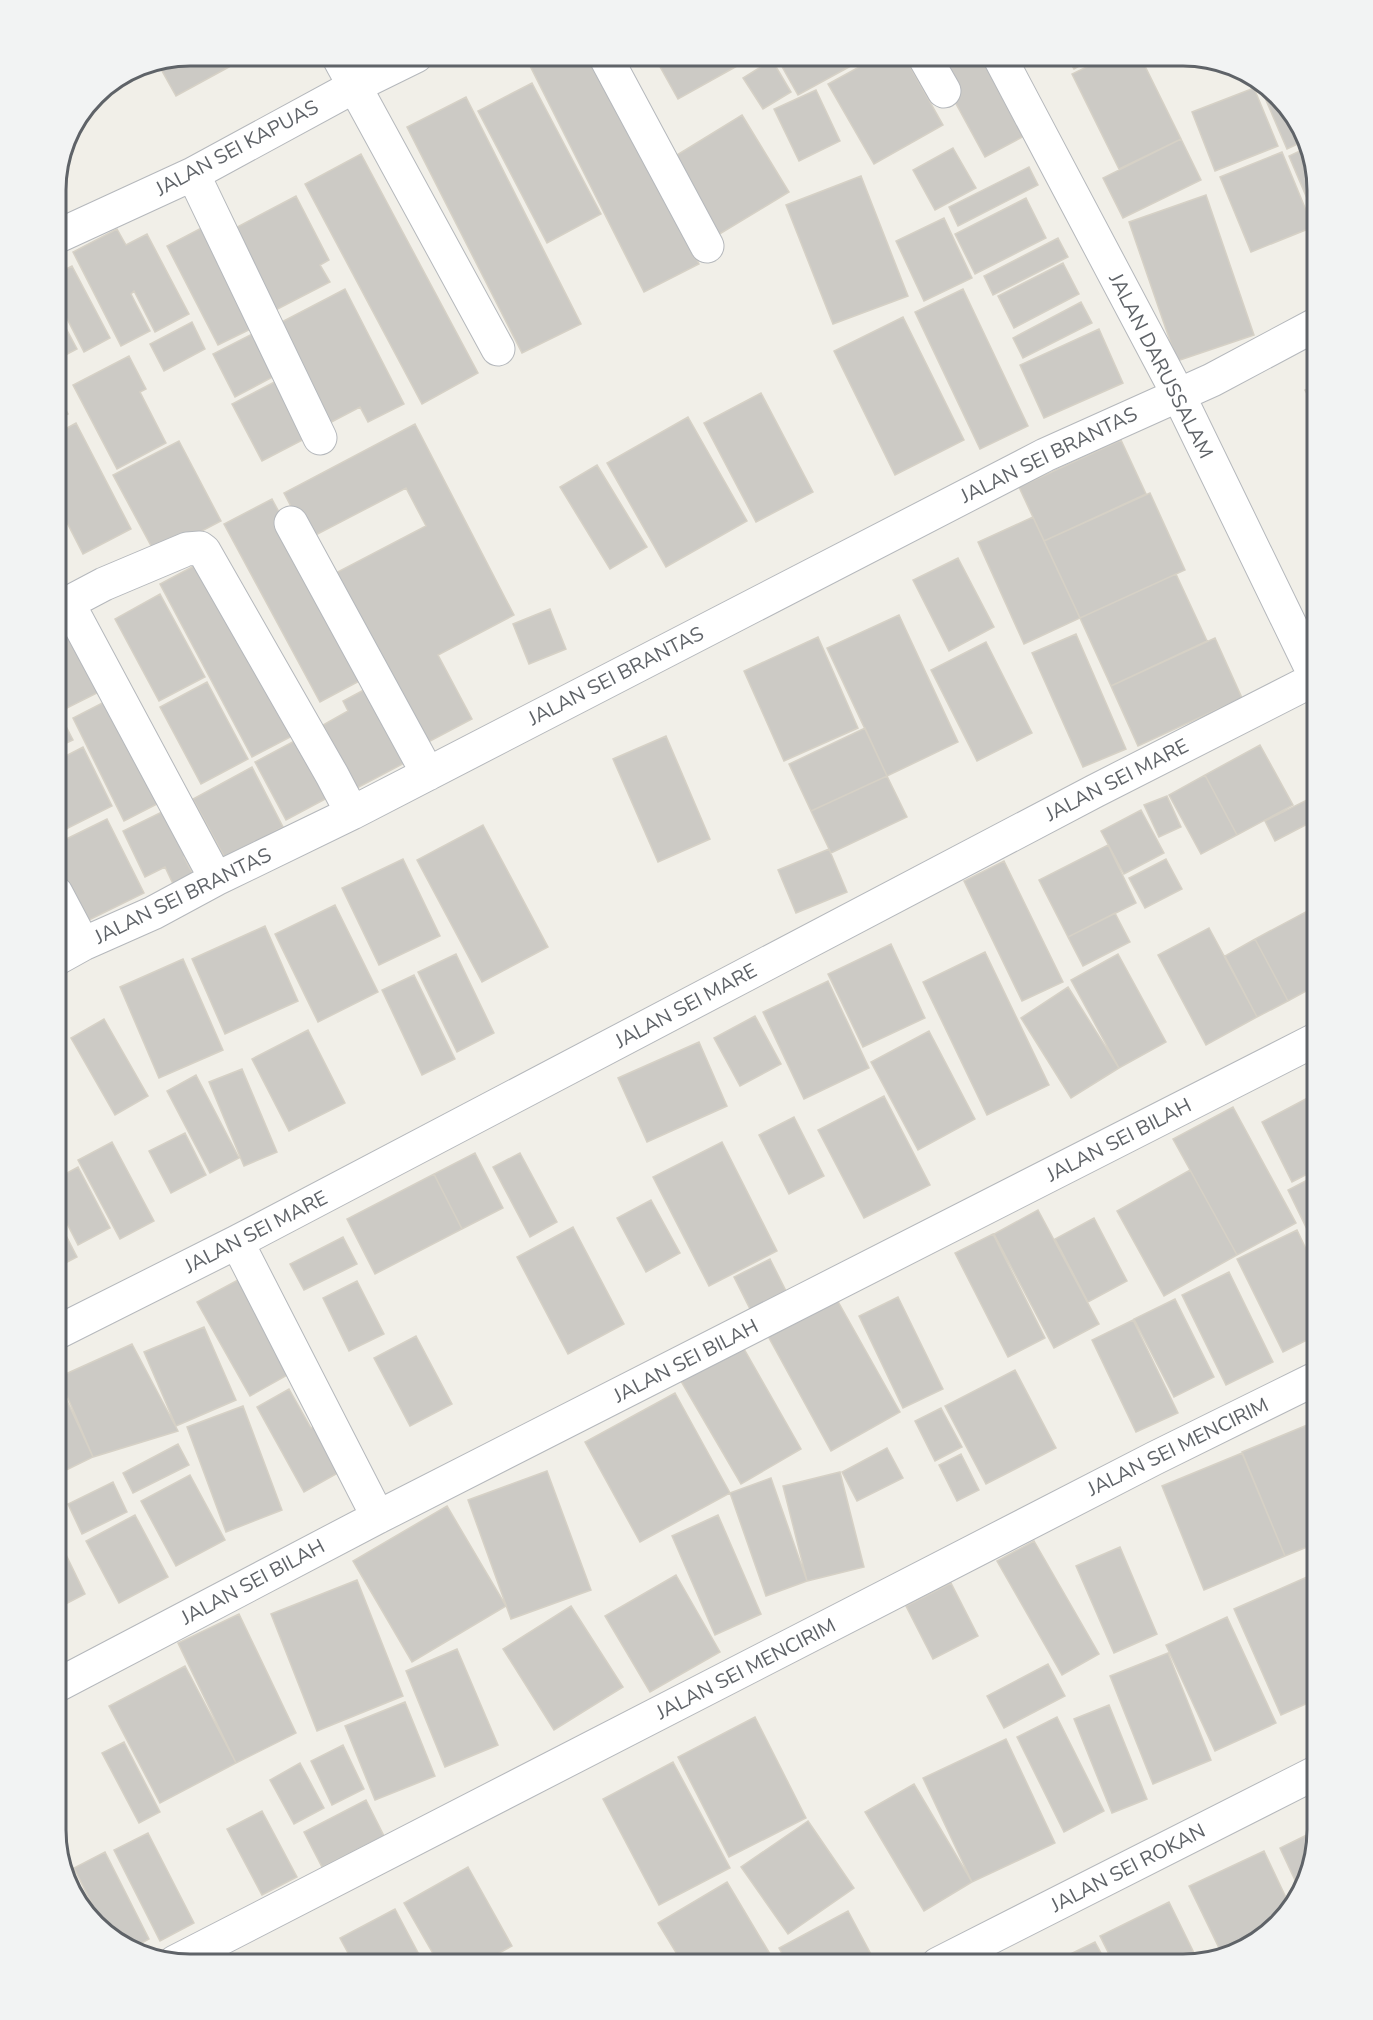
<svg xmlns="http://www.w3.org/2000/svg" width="1373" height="2020" font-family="'Nunito Sans',sans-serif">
<rect width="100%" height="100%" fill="#f1efe8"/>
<!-- building -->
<path fill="#cccac5" stroke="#d6d1c6" stroke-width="1.5" d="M190 56H249L176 96 157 62Z
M525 56H603L669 204 699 264 644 292Z
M654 56H733L739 65 678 99Z
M776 56H869L798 95Z
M879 56H904L943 125 874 164 828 84Z
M930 56H983L1026 135 985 157Z
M1066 56H1097L1074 69Z
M1109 56H1140L1181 139 1119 169 1072 74Z
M772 60 791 92 763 109 743 78Z
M532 83 601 214 547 243 478 111Z
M1254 88 1278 146 1215 171 1192 112Z
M1267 89 1300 123 1304 141 1287 149 1262 91Z
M816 90 840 141 799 161 774 109Z
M466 97 581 324 522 353 407 127Z
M742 115 789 192 718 235 672 158Z
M1181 139 1201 180 1123 218 1103 178Z
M953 148 976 188 935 210 913 170Z
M1306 148 1318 190 1317 222 1289 156Z
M1282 152 1313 227 1251 252 1220 177Z
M361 154 478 373 422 404 305 184Z
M1029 167 1038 185 958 226 949 207Z
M861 176 908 296 833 324 786 205Z
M1206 195 1254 335 1177 361 1129 222Z
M296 196 329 260 320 265 330 282 266 315 224 234Z
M1026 198 1046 238 975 274 955 234Z
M944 218 972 278 924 301 896 241Z
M209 224 261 324 218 345 167 246Z
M117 229 126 245 147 234 189 314 155 332 134 291 131 294 150 331 121 346 73 252Z
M1058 238 1068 257 993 295 984 276Z
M1063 263 1079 294 1014 328 998 296Z
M72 266 110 338 84 352 56 297V274Z
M345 289 404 404 368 422 360 407 322 427 270 328Z
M963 289 1028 426 980 449 915 312Z
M1081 302 1092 323 1023 358 1013 338Z
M59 315 77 349 56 360V316Z
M903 317 964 440 895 475 834 351Z
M192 322 205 349 164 371 150 344Z
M262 329 284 371 235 397 213 354Z
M1099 329 1123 383 1044 418 1020 365Z
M129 356 146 389 140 392 166 443 117 469 73 385Z
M286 376 316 433 262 461 232 404Z
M1317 384V413L1305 390Z
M56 391 68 414 56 420Z
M761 393 813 492 756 522 704 423Z
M688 417 747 521 666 567 607 463Z
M76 423 131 529 83 554 56 501V434Z
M415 424 514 615 438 655 472 719 417 748 328 577 426 526 406 488 308 539 284 493Z
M1121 440 1146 494 1044 541 1019 487Z
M179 441 221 521 156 555 113 475Z
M597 465 647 547 610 569 560 487Z
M1150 493 1185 570 1080 618 1044 541Z
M272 499 367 677 320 702 224 524Z
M1033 517 1080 618 1024 644 978 542Z
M958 558 994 627 949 651 913 580Z
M205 560 298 733 252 757 160 584Z
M1176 574 1207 641 1111 686 1080 618Z
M160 594 205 677 159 701 115 619Z
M550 609 566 649 529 664 513 624Z
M67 611 105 689 65 709 56 690V616Z
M899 615 958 742 887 776 827 648Z
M1076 634 1126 749 1083 767 1032 653Z
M818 637 858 728 784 761 744 671Z
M1215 638 1242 698 1138 746 1111 686Z
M986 642 1032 733 977 761 931 670Z
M207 682 248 759 201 784 160 707Z
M373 685 412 759 357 788 323 725 348 711 343 701Z
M112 698 163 801 124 821 73 718Z
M58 711 73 740 56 748V712Z
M865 728 887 776 811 811 789 764Z
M666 736 710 839 658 862 613 759Z
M300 738 331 796 286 820 255 762Z
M1260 745 1293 805 1237 835 1205 775Z
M83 747 112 806 56 834V761Z
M252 767 283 827 225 858 193 799Z
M1205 775 1237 835 1201 854 1169 795Z
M887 776 907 817 831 853 811 811Z
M1317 795V819L1275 841 1265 821Z
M1167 796 1181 827 1159 837 1144 805Z
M172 807 194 852 184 857 194 876 174 886 165 867 145 877 123 831Z
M1141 810 1164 853 1124 874 1101 831Z
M107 819 144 893 85 922 56 862V844Z
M483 825 548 947 482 982 417 860Z
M1108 845 1136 903 1068 937 1039 880Z
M829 849 847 892 796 913 778 870Z
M403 859 440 936 379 965 342 888Z
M1166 859 1182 889 1145 908 1129 878Z
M1004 861 1063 982 1022 1001 964 881Z
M335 905 378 992 318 1022 275 934Z
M1317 906V985L1288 1001 1255 939Z
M1115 913 1130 942 1083 966 1068 937Z
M265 926 298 1001 225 1034 192 959Z
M1209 928 1257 1017 1206 1045 1158 955Z
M1255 939 1288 1001 1257 1017 1225 956Z
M891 944 925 1018 863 1047 828 974Z
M985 952 1049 1085 987 1115 923 982Z
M456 954 494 1033 457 1052 418 972Z
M1118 954 1166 1042 1119 1068 1071 980Z
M183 959 223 1050 159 1078 120 987Z
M414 975 455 1059 422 1075 382 990Z
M828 981 869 1068 804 1099 763 1012Z
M1068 987 1119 1068 1071 1098 1021 1018Z
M755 1016 781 1064 740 1086 714 1038Z
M104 1019 148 1096 115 1115 71 1038Z
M308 1030 345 1103 289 1131 252 1059Z
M929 1031 975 1119 918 1150 871 1062Z
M699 1042 727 1106 647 1142 618 1078Z
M242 1069 277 1152 244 1166 209 1082Z
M196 1075 239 1158 210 1173 167 1091Z
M1317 1093V1169L1292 1182 1262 1122Z
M884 1096 930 1185 864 1218 818 1130Z
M1233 1107 1296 1223 1237 1255 1173 1139Z
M794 1117 824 1176 789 1194 759 1135Z
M185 1133 206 1175 171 1193 149 1151Z
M112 1142 154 1221 120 1239 78 1160Z
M722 1142 777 1251 709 1286 653 1177Z
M475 1153 503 1208 462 1229 434 1174Z
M520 1153 557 1222 530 1237 493 1167Z
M78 1167 110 1228 78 1245 56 1202V1179Z
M1190 1170 1237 1255 1164 1296 1117 1211Z
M434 1174 462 1229 375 1274 347 1219Z
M1317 1175V1250L1288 1190Z
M651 1200 680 1253 646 1272 617 1218Z
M1038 1210 1099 1324 1054 1348 994 1234Z
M56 1216 77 1257 56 1268Z
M1094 1218 1127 1281 1088 1302 1055 1239Z
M573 1227 624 1324 568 1354 517 1257Z
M1297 1230 1317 1272V1335L1283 1352 1237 1259Z
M993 1234 1045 1338 1008 1357 955 1253Z
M343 1237 357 1264 304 1290 290 1264Z
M770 1259 786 1291 750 1309 734 1277Z
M1229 1272 1273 1362 1226 1385 1182 1295Z
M249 1274 291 1373 250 1396 197 1302Z
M357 1281 384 1334 349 1351 323 1298Z
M831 1289 900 1412 831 1451 763 1327Z
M898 1297 943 1389 903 1408 859 1316Z
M1175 1299 1214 1377 1174 1397 1134 1319Z
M1133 1320 1178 1413 1136 1432 1092 1340Z
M204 1327 236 1400 176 1426 144 1352Z
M416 1336 452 1404 410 1426 374 1358Z
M739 1340 801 1449 741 1484 678 1376Z
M132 1344 178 1431 93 1457 59 1377Z
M1015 1370 1056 1448 986 1484 945 1406Z
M57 1379 93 1457 56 1475V1380Z
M289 1389 311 1428 319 1424 345 1469 304 1492 257 1407Z
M675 1393 730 1493 640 1542 585 1442Z
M243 1406 282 1510 226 1532 187 1427Z
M941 1408 962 1447 935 1461 915 1421Z
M1312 1423 1317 1437V1543L1285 1556 1242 1452Z
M178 1444 189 1465 133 1493 123 1473Z
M887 1448 903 1478 857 1501 842 1472Z
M1242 1453 1285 1556 1204 1590 1162 1486Z
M961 1454 979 1490 957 1501 939 1465Z
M547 1471 591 1590 511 1619 468 1500Z
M840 1472 864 1567 807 1581 783 1486Z
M190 1475 225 1540 176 1566 141 1501Z
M771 1478 807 1581 766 1596 730 1493Z
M113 1482 127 1512 82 1534 68 1504Z
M447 1506 506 1606 412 1662 353 1561Z
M135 1515 168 1577 119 1603 86 1541Z
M718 1515 761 1614 715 1635 672 1536Z
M56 1534 85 1594 56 1609Z
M1034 1541 1099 1654 1062 1675 997 1561Z
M1120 1547 1157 1634 1114 1653 1076 1566Z
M676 1575 720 1652 650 1692 605 1616Z
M1307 1577 1317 1600V1699L1281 1715 1234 1609Z
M357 1580 403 1696 317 1731 271 1614Z
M951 1583 978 1636 933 1659 906 1606Z
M571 1606 623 1687 554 1730 503 1649Z
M239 1614 296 1733 236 1763 178 1643Z
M1227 1617 1276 1723 1215 1751 1166 1645Z
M457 1649 498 1745 445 1767 406 1671Z
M1168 1653 1211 1760 1153 1784 1110 1676Z
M1048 1664 1065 1696 1004 1728 987 1696Z
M185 1666 236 1763 160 1803 109 1706Z
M405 1702 435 1776 375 1800 345 1726Z
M1109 1705 1147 1799 1112 1813 1074 1719Z
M755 1717 806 1818 729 1857 678 1757Z
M1057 1717 1104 1811 1064 1832 1017 1737Z
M1006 1739 1055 1843 972 1882 923 1778Z
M124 1742 160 1812 139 1823 102 1753Z
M343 1745 364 1789 332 1805 311 1761Z
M673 1762 730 1868 659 1905 603 1799Z
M300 1763 324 1808 294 1824 270 1780Z
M914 1784 972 1882 924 1911 865 1812Z
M366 1800 384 1836 322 1867 304 1832Z
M262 1811 297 1877 262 1895 227 1829Z
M808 1821 854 1888 788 1934 741 1867Z
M1317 1830 1301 1893 1280 1848Z
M148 1833 194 1923 160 1941 114 1850Z
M1264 1851 1290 1906 1250 1947 1222 1954 1189 1886Z
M105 1852 149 1939 131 1949 123 1946 104 1928 74 1868Z
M468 1867 512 1946 479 1964H439L404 1903Z
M67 1875 88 1911 73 1897Z
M727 1882 776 1964H683L658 1923Z
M1169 1902 1198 1961 1183 1964H1114L1100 1936Z
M395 1909 424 1964H354L340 1938Z
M848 1911 874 1960 865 1964H788L779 1948Z
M1095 1942 1107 1964H1063L1060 1959Z"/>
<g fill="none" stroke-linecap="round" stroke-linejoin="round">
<!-- minor casing -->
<g stroke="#b5b8bc" stroke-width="35">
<path id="minor" d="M338 56 498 349
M605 56 707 246
M924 56 944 91
M999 56 1178 394 1317 680
M193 174 320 438
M56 237 193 174 355 86 416 56
M291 523 428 774
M216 879 68 603 104 584 187 549 200 548 204 551 332 775 352 813
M56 893 83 944
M56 959 83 944 153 913 216 879 352 813 1045 455 1212 380 1317 324
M237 1242 378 1517
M56 1333 237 1242 1095 791 1317 678
M56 1686 378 1517 1317 1039
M175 1962 1155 1458 1317 1378
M938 1964 1317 1772"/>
</g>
<!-- minor -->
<use href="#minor" stroke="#fff" stroke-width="33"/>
</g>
<g text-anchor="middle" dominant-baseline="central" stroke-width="5" stroke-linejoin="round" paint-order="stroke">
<!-- street labels -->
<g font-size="20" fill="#5f6368" stroke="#fff">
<text transform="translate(237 148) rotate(-28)">JALAN SEI KAPUAS</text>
<text transform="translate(1161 366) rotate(63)">JALAN DARUSSALAM</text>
<text transform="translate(1049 455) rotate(-26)">JALAN SEI BRANTAS</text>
<text transform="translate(616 676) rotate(-27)">JALAN SEI BRANTAS</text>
<text transform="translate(1117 780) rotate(-27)">JALAN SEI MARE</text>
<text transform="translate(183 896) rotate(-26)">JALAN SEI BRANTAS</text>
<text transform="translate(686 1006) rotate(-28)">JALAN SEI MARE</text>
<text transform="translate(1119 1140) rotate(-27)">JALAN SEI BILAH</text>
<text transform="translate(256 1232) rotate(-27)">JALAN SEI MARE</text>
<text transform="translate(686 1361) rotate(-27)">JALAN SEI BILAH</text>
<text transform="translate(1178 1447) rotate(-26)">JALAN SEI MENCIRIM</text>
<text transform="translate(253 1582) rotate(-28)">JALAN SEI BILAH</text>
<text transform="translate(746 1669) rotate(-27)">JALAN SEI MENCIRIM</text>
<text transform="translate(1128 1868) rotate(-27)">JALAN SEI ROKAN</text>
</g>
</g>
<!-- crop -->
<path d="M0 0H1373V2020H0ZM190 66H1183A124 124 0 0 1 1307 190V1830A124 124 0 0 1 1183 1954H190A124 124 0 0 1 66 1830V190A124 124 0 0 1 190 66Z" fill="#f2f3f3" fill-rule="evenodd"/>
<path fill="none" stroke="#5f6368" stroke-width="3" d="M190 66H1183A124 124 0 0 1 1307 190V1830A124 124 0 0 1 1183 1954H190A124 124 0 0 1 66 1830V190A124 124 0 0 1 190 66Z"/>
</svg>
